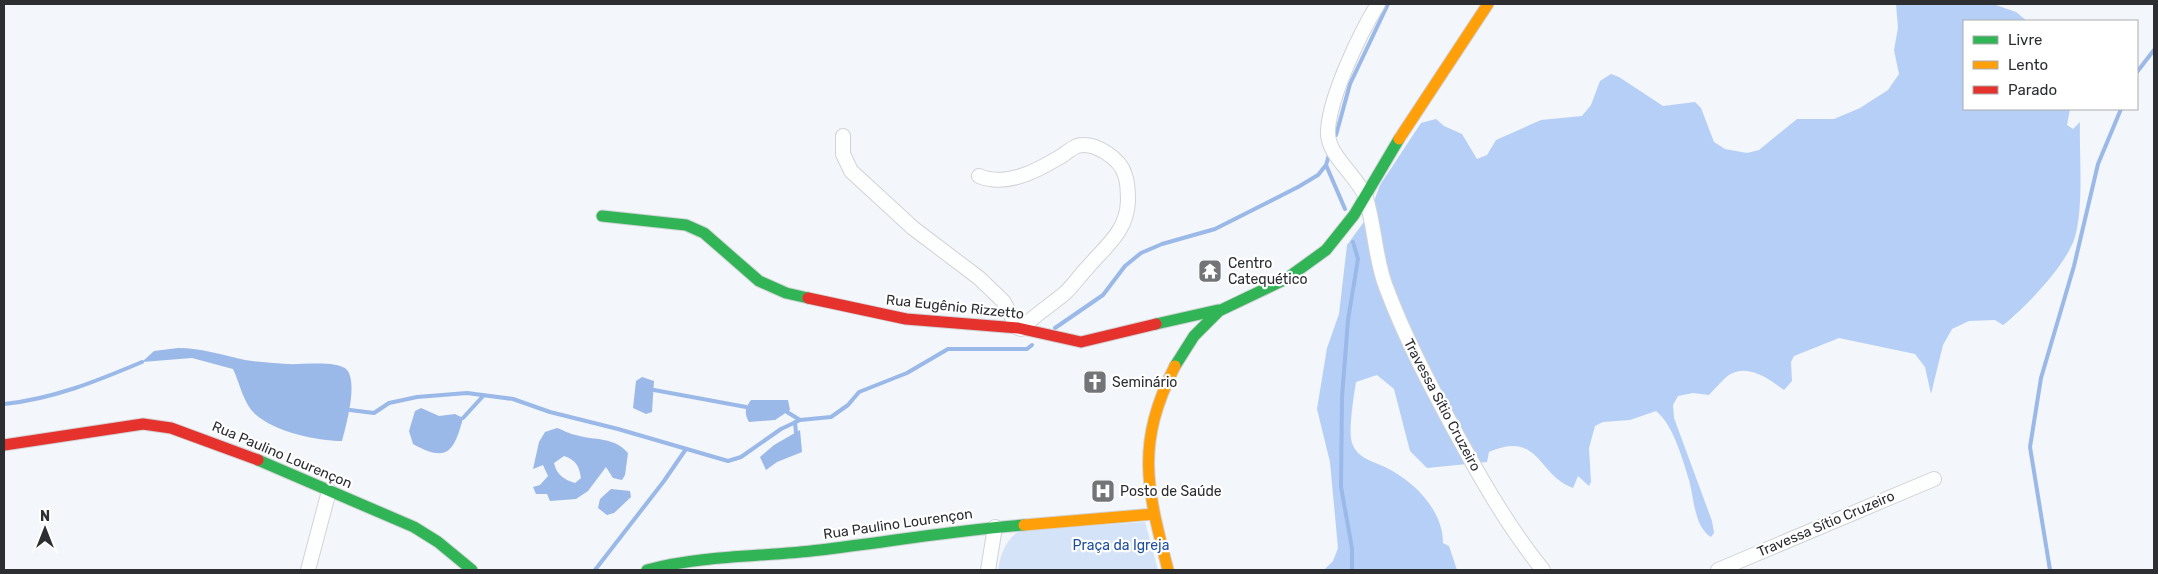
<svg xmlns="http://www.w3.org/2000/svg" width="2158" height="574" font-family="Rubik,sans-serif">
<rect width="100%" height="100%" fill="#f3f6fa"/>
<!-- green -->
<path fill="#d5e3f9" d="M1145 522 1158 570H998C1000 554 1006 540 1019 531Z"/>
<!-- forest -->
<path fill="#b6cff7" d="M1896 4H1993L2016 12 2027 21H1964V109H2070L2067 125 2073 129 2080 122C2079 156 2084 205 2075 237 2067 264 2026 307 2003 325L1995 320 1969 321 1952 329 1943 345 1931 394 1925 367 1915 354 1839 338 1794 356 1791 362 1792 381 1784 390C1769 379 1748 363 1729 375 1722 380 1715 389 1709 395L1693 393 1678 396 1673 405 1674 418 1712 521 1714 533 1711 537C1694 527 1694 497 1689 480 1682 458 1674 426 1656 411L1630 420 1603 422 1595 426 1589 448 1591 482 1589 486 1578 476 1573 488C1537 475 1540 430 1489 452L1487 462 1427 468 1410 451 1394 389 1377 375 1356 382C1354 394 1348 432 1352 443 1358 459 1373 461 1385 467 1414 481 1443 510 1443 543L1449 546 1457 570H1324L1333 561 1338 548 1330 462 1317 409 1327 348 1339 314 1347 245 1369 215 1380 185 1421 123 1436 119 1444 126 1462 134 1477 159 1487 155 1496 140 1541 120 1582 116 1591 105 1600 81 1611 74 1619 77 1663 106 1695 102 1701 108 1714 142 1725 149 1747 153 1759 150 1797 119H1834L1860 108 1888 90 1899 74 1894 50 1898 28Z"/>
<!-- water -->
<path fill="#9ab8e8" fill-rule="evenodd" d="M178 348C202 348 222 355 245 360 259 362 273 363 287 364 301 365 338 360 347 370 358 383 346 426 342 441 317 441 275 432 255 414 243 403 240 383 233 369L192 358 142 362 154 351Z
M642 377 654 381 652 412 646 414 633 408 636 381Z
M751 400H788L790 410 775 420 749 422C744 413 745 408 751 400Z
M421 408 439 416 455 414 463 418C454 452 447 463 413 444L409 431 415 411Z
M557 428C563 430 569 434 576 435 595 441 613 436 628 453L625 475 622 480 613 478 606 467 588 491 576 499 550 501 547 494H536L533 487 540 485 548 476 543 465 533 469 539 442 545 432ZM564 456C576 460 579 466 581 478L575 483C563 479 557 475 554 463Z
M800 430 802 452 777 462 766 470 760 457 774 445Z
M611 489 630 491 631 497 614 513 607 515 598 508 600 499Z"/>
<g fill="none" stroke-linecap="round" stroke-linejoin="round">
<!-- stream -->
<path stroke="#9ab8e8" stroke-width="4" d="M2137 72 2154 50
M1336 135 1350 84 1388 4
M1326 165 1345 209
M1055 328 1103 295 1125 266 1141 253 1162 244 1215 229 1298 187 1318 175 1326 165 1329 155
M654 390 746 407
M4 404C53 399 97 381 142 362
M350 410 374 413 389 403 417 397 467 393 513 399 550 412 618 429 728 461 741 457 781 429 800 420 831 417 848 405 859 392 907 373 948 349H1027L1032 345
M787 412 800 420
M463 418 484 395
M795 422 796 433
M595 570 664 481 686 449
M1352 570V548L1341 487 1342 397 1348 320 1358 259 1353 242
M2050 570 2030 447 2041 378 2074 266 2098 164 2121 109"/>
<!-- street casing -->
<g stroke="#d1d3d7" stroke-width="16">
<path id="street" d="M1378 4C1360 33 1330 96 1328 130 1326 156 1358 175 1366 198 1375 227 1375 259 1386 287 1405 338 1430 385 1456 433 1482 481 1509 528 1543 570
M843 136V154L851 171 913 228 979 278 1003 301 1018 328
M979 176C1005 187 1035 172 1058 158 1064 155 1070 149 1077 146 1094 141 1120 158 1125 175 1128 183 1128 192 1128 201 1127 231 1106 246 1088 267 1080 275 1074 285 1065 293 1051 305 1034 315 1021 329
M308 570 329 491
M988 570 995 527
M1718 570 1934 479"/>
</g>
<!-- fast casing -->
<g stroke="#d1d3d7" stroke-width="13">
<path id="fast" d="M602 216 686 225 704 233 759 281 786 293 808 298
M1156 324 1218 310
M1175 366 1194 336 1219 311 1286 279 1326 250 1354 215 1399 139
M258 460 414 527 438 542 472 570
M647 570C704 555 762 557 820 550 888 542 955 530 1024 525"/>
</g>
<!-- slow casing -->
<g stroke="#d1d3d7" stroke-width="13">
<path id="slow" d="M1399 139 1488 4
M1024 525 1154 514
M1168 570C1147 488 1135 445 1175 366"/>
</g>
<!-- jam casing -->
<g stroke="#d1d3d7" stroke-width="13">
<path id="jam" d="M808 298 906 319 1018 328 1081 342 1156 324
M4 445 143 424 171 428 258 460"/>
</g>
<!-- street -->
<use href="#street" stroke="#fdfefe" stroke-width="14"/>
<!-- fast -->
<use href="#fast" stroke="#30b455" stroke-width="11"/>
<!-- slow -->
<use href="#slow" stroke="#ff9f0a" stroke-width="11"/>
<!-- jam -->
<use href="#jam" stroke="#e5322d" stroke-width="11"/>
</g>
<!-- icons -->
<defs>
<g id="temple-square" transform="scale(1.25)"><rect x="-9" y="-9" width="18" height="18" rx="4" fill="#727478" stroke="#fff"/><path d="M0-6L5-2H3V0L6.5 2.5H4V6H1.5V3h-3V6H-4V2.5H-6.5L-3 0V-2H-5Z" fill="#fff"/></g>
<g id="church-square" transform="scale(1.25)"><rect x="-9" y="-9" width="18" height="18" rx="4" fill="#727478" stroke="#fff"/><path d="M-1.2-6h2.4v3.5h3.3v2.4h-3.3V6h-2.4V-.1h-3.3v-2.4h3.3Z" fill="#fff"/></g>
<g id="hospital-square" transform="scale(1.25)"><rect x="-9" y="-9" width="18" height="18" rx="4" fill="#727478" stroke="#fff"/><path d="M-5-5h3v3.5h4V-5h3V5h-3V1.5h-4V5h-3Z" fill="#fff"/></g>
</defs>
<g fill-rule="evenodd">
<use href="#temple-square" x="1210" y="271"/>
<use href="#church-square" x="1095" y="382"/>
<use href="#hospital-square" x="1103" y="491"/>
</g>
<g text-anchor="middle" dominant-baseline="central" stroke-width="4.5" stroke-linejoin="round" paint-order="stroke">
<!-- poi labels -->
<g font-size="14" fill="#2c2e32" stroke="#fff" text-anchor="start">
<text x="1228" y="263">Centro<tspan x="1228" dy="16">Catequético</tspan></text>
<text x="1112" y="382">Seminário</text>
<text x="1120" y="491">Posto de Saúde</text>
</g>
<!-- street labels -->
<g font-size="14" fill="#2c2e32" stroke="#fff">
<text transform="translate(955 307) rotate(6)">Rua Eugênio Rizzetto</text>
<text transform="translate(1442 405) rotate(62)">Travessa Sítio Cruzeiro</text>
<text transform="translate(282 455) rotate(23)">Rua Paulino Lourençon</text>
<text transform="translate(898 524) rotate(-8)">Rua Paulino Lourençon</text>
<text transform="translate(1826 524) rotate(-23)">Travessa Sítio Cruzeiro</text>
</g>
<!-- park labels -->
<g font-size="14" fill="#1e4e9e" stroke="#fff">
<text x="1121" y="545">Praça da Igreja</text>
</g>
</g>
<!-- border -->
<rect width="2158" height="574" fill="none" stroke="#2c2e32" stroke-width="10"/>
<!-- legend -->
<rect x="1963" y="20" width="175" height="90" fill="#ffffff" stroke="#ababad"/>
<rect x="1973" y="36" width="25" height="8" fill="#30b455" stroke="#ababad"/>
<text x="2008" y="45" font-size="15" fill="#2c2e32">Livre</text>
<rect x="1973" y="61" width="25" height="8" fill="#ff9f0a" stroke="#ababad"/>
<text x="2008" y="70" font-size="15" fill="#2c2e32">Lento</text>
<rect x="1973" y="86" width="25" height="8" fill="#e5322d" stroke="#ababad"/>
<text x="2008" y="95" font-size="15" fill="#2c2e32">Parado</text>
<!-- north arrow -->
<g transform="translate(45 529)" stroke="#ffffff" stroke-width="4" paint-order="stroke">
<path d="M0-4L9 19L0 12L-9 19Z" fill="#2c2e32"/>
<text y="-8" font-size="14" font-weight="bold" text-anchor="middle" fill="#2c2e32">N</text>
</g>
</svg>
